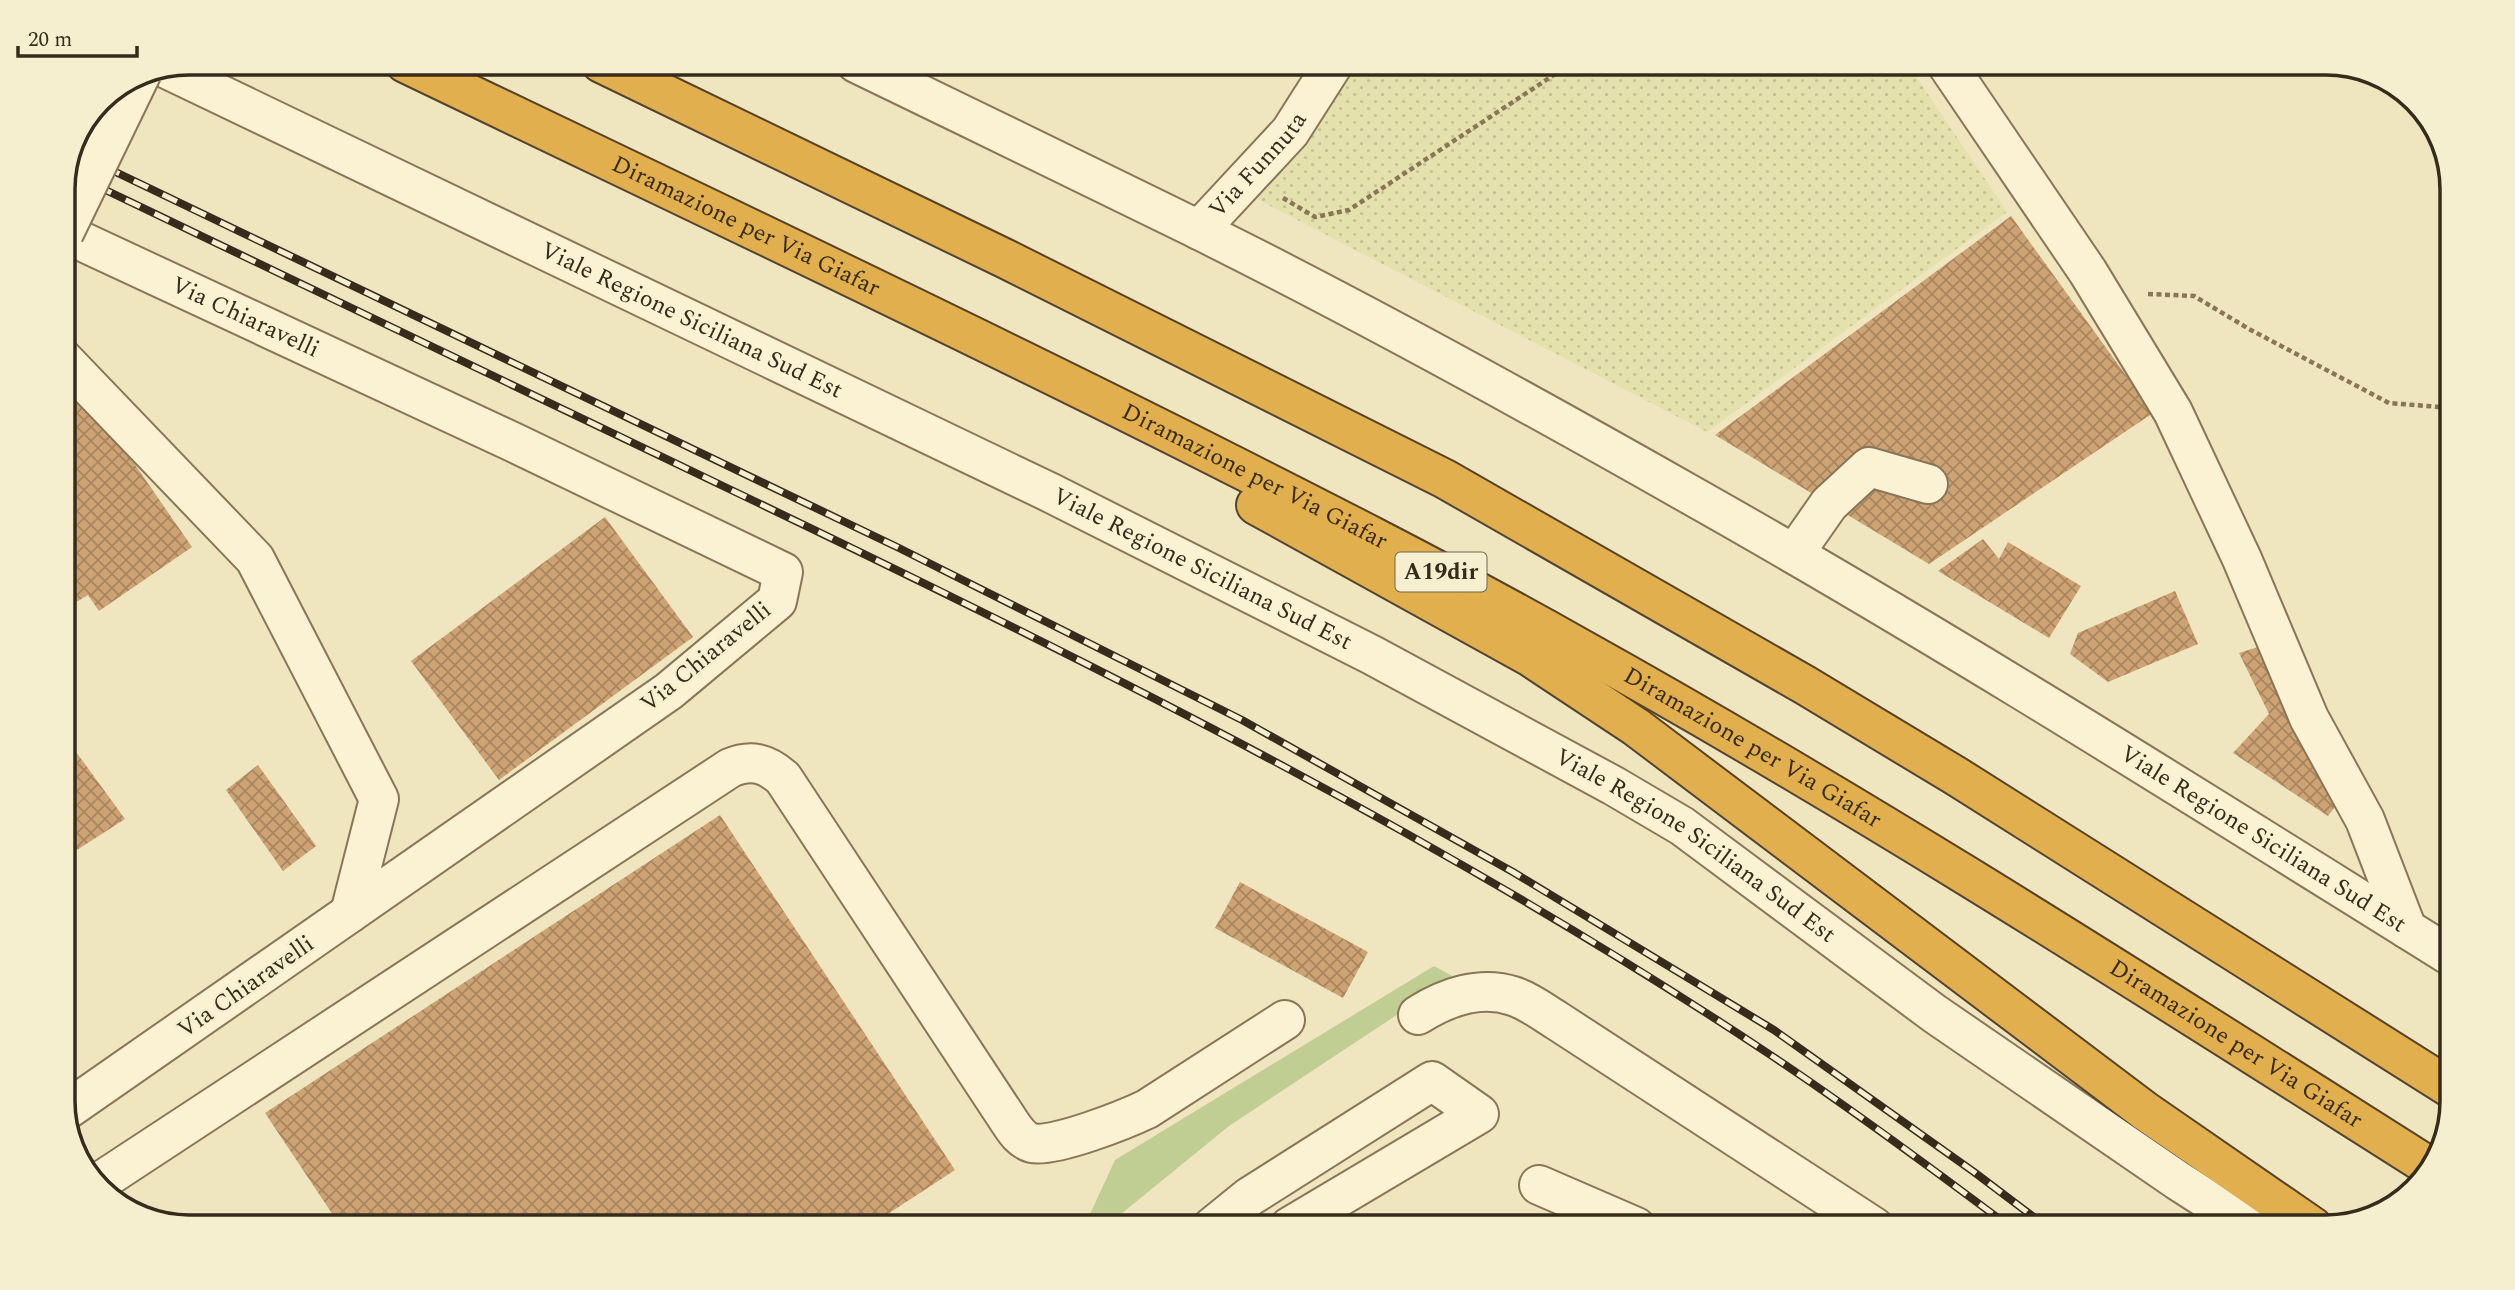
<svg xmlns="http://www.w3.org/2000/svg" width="2515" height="1290" font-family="Spectral,serif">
<defs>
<pattern id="farmland-dots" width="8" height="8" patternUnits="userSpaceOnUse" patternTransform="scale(1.75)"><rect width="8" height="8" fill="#e5e1ad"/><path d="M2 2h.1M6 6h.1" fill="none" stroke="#c5c194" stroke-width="1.8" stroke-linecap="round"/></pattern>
<pattern id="building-cross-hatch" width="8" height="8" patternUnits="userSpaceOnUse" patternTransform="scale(1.75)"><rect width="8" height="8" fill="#cea374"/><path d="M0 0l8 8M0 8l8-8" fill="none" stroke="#a8855e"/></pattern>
</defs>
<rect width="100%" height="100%" fill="#efe5bf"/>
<!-- farmland -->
<path fill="url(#farmland-dots)" d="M1354 63H1907L2007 212 1707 432 1257 199 1305 141Z"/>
<!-- grass -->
<path fill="#c0cd93" d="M1434 966 1454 977 1229 1126 1105 1227H1084L1115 1160Z"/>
<!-- building -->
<path fill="url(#building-cross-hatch)" d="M2011 216 2153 413 1929 564 1715 435Z
M88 397 192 547 99 611 88 595 63 610V412Z
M605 517 693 637 499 780 411 661Z
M1983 539 1999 559 2008 542 2081 586 2049 638 1938 571Z
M2175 591 2198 644 2108 682 2070 654 2078 633Z
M2258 647 2338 803 2328 816 2233 753 2269 714 2239 653Z
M63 734 125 819 63 859Z
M258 765 316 846 283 871 226 790Z
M720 815 955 1170 868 1227H341L265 1113Z
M1240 882 1368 952 1343 998 1215 928Z"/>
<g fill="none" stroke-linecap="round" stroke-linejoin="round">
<!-- minor casing -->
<g stroke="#887657" stroke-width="42">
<g id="minor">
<path id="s1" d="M856 63C969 118 1082 172 1195 228 1362 311 1527 402 1689 494 1948 640 2200 800 2452 957"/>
<path d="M1946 63 2088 272 2173 412 2242 559 2309 718 2365 820 2407 929"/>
<path id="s2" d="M165 68 1051 493 1372 655 1614 786 1682 826 1935 1014 2177 1180 2250 1227"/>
<path id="s3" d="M1199 230 1290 132 1334 63"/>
<path id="s4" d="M64 233 515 443 783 572 777 601 669 691 64 1112"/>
<path d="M63 359 255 559 379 799 350 913"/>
<path d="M1794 554 1829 504 1869 467 1928 484"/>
<path d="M1418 1015C1445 998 1480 985 1513 996 1527 1000 1543 1012 1556 1020L1874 1227"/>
<path d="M98 1183 730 768C751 759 766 763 783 778L1009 1121C1015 1130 1021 1140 1032 1143 1054 1148 1126 1119 1147 1109L1285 1020"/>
<path d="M1539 1185 1636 1227"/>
<path d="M1212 1227 1249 1197 1432 1081 1479 1114 1289 1227"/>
</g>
</g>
<!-- highway casing -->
<g stroke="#55432c" stroke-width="42">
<g id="highway">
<path id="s5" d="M405 63C663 187 922 309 1177 437 1312 505 1447 573 1578 647 1869 809 2149 989 2430 1167"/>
<path d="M601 63 1006 259 1445 479 1805 685 1956 776 2452 1089"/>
<path d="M1256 505 1529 656 1636 727 2145 1111 2313 1227"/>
</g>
</g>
<!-- path -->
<path stroke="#887657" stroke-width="4.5" stroke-dasharray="5 3.5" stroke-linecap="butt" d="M1283 198 1315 217 1349 210 1572 63
M2148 294 2194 296 2249 329 2389 403 2452 408"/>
<!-- minor -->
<use href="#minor" stroke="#faf2d3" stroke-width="38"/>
<!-- highway -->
<use href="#highway" stroke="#e1af4d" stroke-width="38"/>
<!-- rail casing -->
<g stroke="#372c1c" stroke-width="8">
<path id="rail" d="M76 153 899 548 1242 720 1513 872 1774 1030 1974 1172 2047 1227
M68 172C295 281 523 390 750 499 1098 666 1444 838 1766 1052 1849 1107 1930 1167 2010 1227"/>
</g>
<!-- rail -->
<use href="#rail" stroke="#f6efcf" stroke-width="5" stroke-dasharray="16" stroke-linecap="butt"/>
<!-- minor-bridge casing -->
<g stroke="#887657" stroke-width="42" stroke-linecap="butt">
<path id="minor-bridge" d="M64 233 142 72"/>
</g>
<!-- minor-bridge -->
<use href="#minor-bridge" stroke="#faf2d3" stroke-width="38"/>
</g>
<g text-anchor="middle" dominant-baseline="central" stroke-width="5" stroke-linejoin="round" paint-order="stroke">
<!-- shield labels -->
<rect fill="#f6efcf" stroke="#706652" stroke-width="2" x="1395.5" y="552.5" width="91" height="39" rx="5"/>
<g font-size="23" font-weight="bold" fill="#372c1c">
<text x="1441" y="572">A19dir</text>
</g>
<!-- street labels -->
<g font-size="24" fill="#372c1c" stroke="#f6efcf">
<text stroke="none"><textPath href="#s3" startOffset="88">Via Funnuta</textPath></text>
<text stroke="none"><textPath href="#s5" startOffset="378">Diramazione per Via Giafar</textPath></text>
<text stroke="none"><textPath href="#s4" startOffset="200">Via Chiaravelli</textPath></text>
<text stroke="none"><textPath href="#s2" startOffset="584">Viale Regione Siciliana Sud Est</textPath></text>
<text stroke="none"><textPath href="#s5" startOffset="945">Diramazione per Via Giafar</textPath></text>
<text stroke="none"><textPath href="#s2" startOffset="1152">Viale Regione Siciliana Sud Est</textPath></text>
<text transform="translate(706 657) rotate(-39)">Via Chiaravelli</text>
<text stroke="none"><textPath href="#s5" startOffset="1512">Diramazione per Via Giafar</textPath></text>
<text stroke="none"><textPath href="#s1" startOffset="1608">Viale Regione Siciliana Sud Est</textPath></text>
<text stroke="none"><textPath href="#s2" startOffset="1718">Viale Regione Siciliana Sud Est</textPath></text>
<text transform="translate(246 987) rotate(-35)">Via Chiaravelli</text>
<text stroke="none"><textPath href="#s5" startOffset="2079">Diramazione per Via Giafar</textPath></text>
</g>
</g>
<!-- crop -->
<path d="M0 0H2515V1290H0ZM189 75H2326A114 114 0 0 1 2440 189V1101A114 114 0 0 1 2326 1215H189A114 114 0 0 1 75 1101V189A114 114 0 0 1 189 75Z" fill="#f6efcf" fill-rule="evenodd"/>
<path fill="none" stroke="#372c1c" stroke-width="3.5" d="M189 75H2326A114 114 0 0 1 2440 189V1101A114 114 0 0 1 2326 1215H189A114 114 0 0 1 75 1101V189A114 114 0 0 1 189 75Z"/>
<!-- scale -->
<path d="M18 46v10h119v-10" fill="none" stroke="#372c1c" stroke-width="3.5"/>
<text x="28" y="46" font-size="21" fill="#372c1c" stroke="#f6efcf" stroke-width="5" paint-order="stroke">20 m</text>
</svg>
